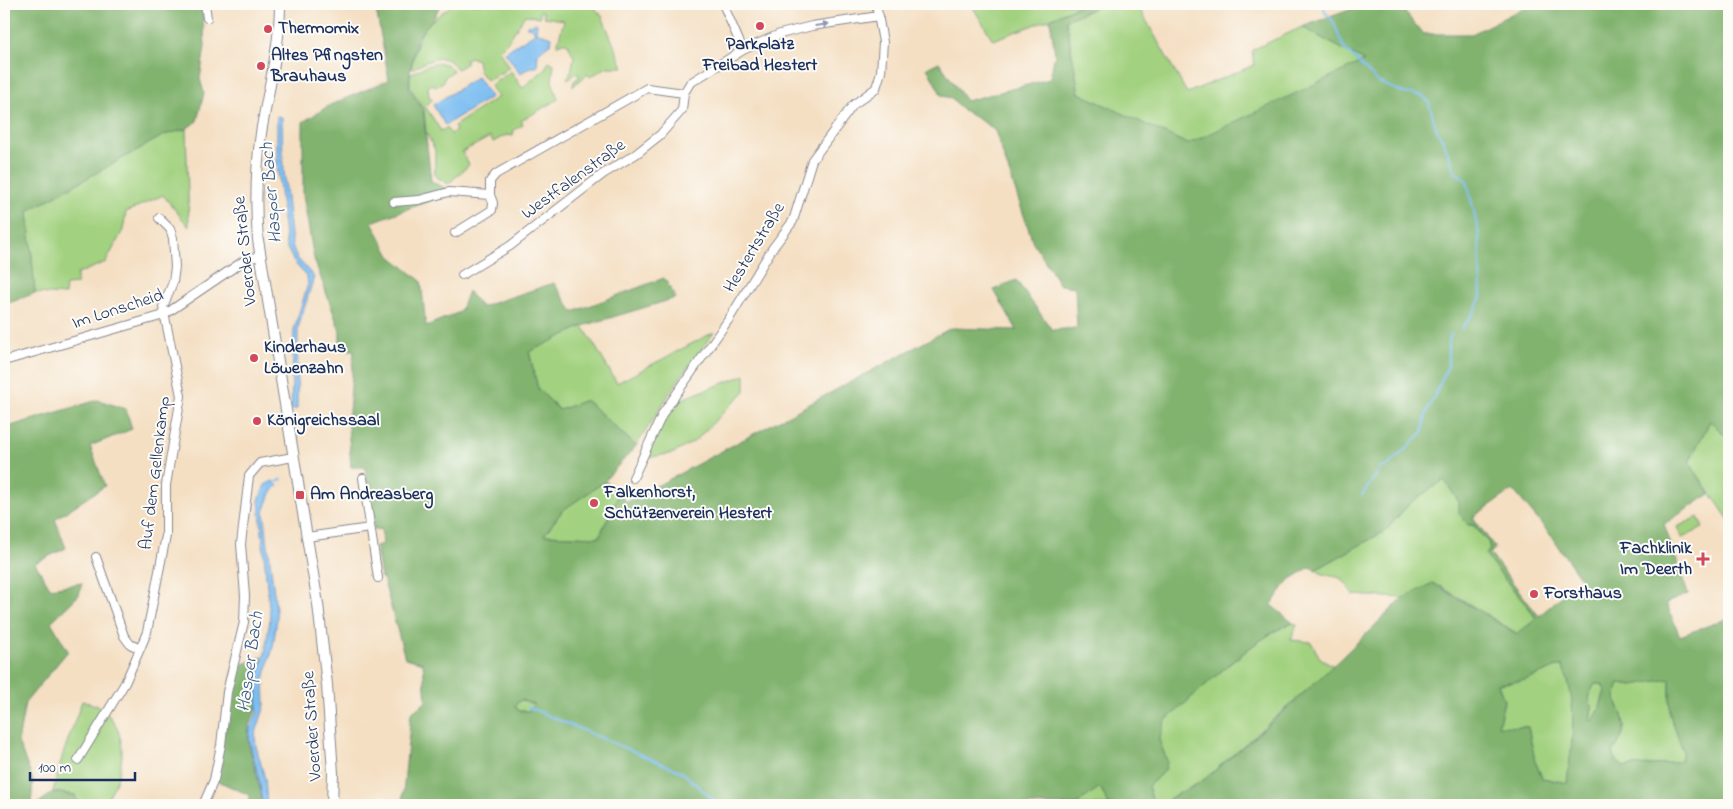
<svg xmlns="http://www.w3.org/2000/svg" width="1733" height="809" font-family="'Indie Flower',sans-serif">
<rect width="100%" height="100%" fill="#fdfcf7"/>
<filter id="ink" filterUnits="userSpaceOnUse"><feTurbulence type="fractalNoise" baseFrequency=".02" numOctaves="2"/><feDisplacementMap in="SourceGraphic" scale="10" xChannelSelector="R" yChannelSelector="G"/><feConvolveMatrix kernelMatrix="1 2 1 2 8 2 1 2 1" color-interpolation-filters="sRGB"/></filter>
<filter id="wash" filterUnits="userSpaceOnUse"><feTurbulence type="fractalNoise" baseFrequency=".0096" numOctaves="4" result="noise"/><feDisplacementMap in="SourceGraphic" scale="20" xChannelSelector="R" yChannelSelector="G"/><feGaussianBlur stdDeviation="1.12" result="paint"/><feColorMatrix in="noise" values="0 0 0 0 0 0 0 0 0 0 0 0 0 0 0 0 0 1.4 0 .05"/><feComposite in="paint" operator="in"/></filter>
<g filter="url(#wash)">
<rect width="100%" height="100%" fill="#f4dfc3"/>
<!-- green -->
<path fill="#a2d17f" stroke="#5e806e" d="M454 4H591L602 16 623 67H607L590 77 588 74 573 86 574 81 580 76 575 73 570 79 567 78 571 72 574 57 568 44 562 42 557 46 564 20 544 17 543 11H540V17L525 15 509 40 499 50 509 68 489 80 485 79 479 71 477 60 470 57 465 60 467 63 457 69C443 49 429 62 411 69 419 30 421 27 454 4Z
M971 4H1082L1050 19 993 40Z
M1104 4H1137L1187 93 1254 65 1252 50 1302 27 1364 61 1188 145 1079 93 1066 20Z
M549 61 554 64 552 81 558 99 521 121 523 125 514 130 513 136 506 135 493 142 490 137 462 152 469 165 448 184 435 176V150L426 132 424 109 410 87V74C425 67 442 55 453 71L444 78 443 82 436 87 432 84 428 87 429 97 433 99 425 106 441 131 446 128 451 134 456 131 454 126 498 97 492 89 491 85 511 71 522 88 544 70Z
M186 129 189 227 163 195 126 212 123 230 106 262 77 274V284L66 285 65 295 35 293 28 211 164 135Z
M583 326 617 383 714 332 675 385 636 446 586 400 560 410 538 389 529 351Z
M745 375V391L695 441 674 453 645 458 674 402Z
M1710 421 1729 439V520L1689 462Z
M1444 479 1459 502 1468 525H1473L1488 542 1490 549 1486 555 1491 563 1529 608 1536 619 1518 634 1440 586 1413 593 1403 598 1353 595C1340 568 1334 582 1315 570L1385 531 1410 503Z
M604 482 618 496 599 537 544 535 563 510Z
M1698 517 1703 528 1682 538 1677 527Z
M1293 623 1297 625 1291 640 1311 642 1320 658 1334 666 1205 779C1191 789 1173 793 1162 805H1154L1148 786 1165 770 1167 761 1159 740 1165 721C1198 693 1254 636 1293 623Z
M1562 665C1580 703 1572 743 1567 783L1542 778 1535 761 1528 727H1498L1504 701 1498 684 1525 680Z
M1670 678V715L1683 751 1681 760C1662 767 1644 764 1624 767L1616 761 1613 752C1618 744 1624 735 1624 726 1623 706 1611 705 1619 683L1633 685Z
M1595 684H1602L1605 690 1599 711 1592 722 1590 721 1592 707C1587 698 1590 692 1595 684Z
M521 700 534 704 529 711H519L515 705Z
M82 701C88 703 96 704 101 708 133 734 124 776 103 805H79L75 795 53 792 63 754Z
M1100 787 1109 805H1075Z"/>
<!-- forest -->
<path fill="#81b36e" stroke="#4e7166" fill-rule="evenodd" d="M4 4H202L205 46 200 79 204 93 197 121 186 129 164 135 28 211 35 293 4 305Z
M354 4H441L434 17 417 38 410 71 409 88 423 110 431 181 447 189 448 194 372 222 390 256 421 281 426 326 460 312 468 291 481 307 554 283 573 312 664 278 676 298 583 326 529 352 538 389 559 410 586 400 636 446 605 480 627 502 951 328 1017 330 994 290 1016 280 1052 330 1077 328 1075 287 1060 285 1033 242 995 131C979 116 963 115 952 98L942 96 927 68 939 62 966 101 1050 79 1055 54 1050 19 1082 4H1104L1066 20 1079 93 1188 144 1364 61 1302 27 1366 4H1398L1423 34H1472L1531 4H1729V439L1710 421 1689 462 1710 494 1664 524 1688 594 1666 603 1680 636 1729 618V805H1162C1171 795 1183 793 1194 786 1208 778 1220 766 1233 755 1292 706 1348 652 1403 598L1433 583 1517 634 1536 619 1529 608 1491 563 1486 555 1490 549 1488 542 1474 525H1468L1459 513V502L1444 480 1410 503 1385 531 1315 570 1310 567 1288 581 1271 605 1293 623C1254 636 1198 693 1165 721L1159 740 1167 761 1165 770 1148 786 1154 805H1109L1100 787 1075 805H402L411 713 426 702 423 663 405 658 383 578H381L376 546 383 544 381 529 374 530 365 467H351L348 424 354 350H340V331L314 259 303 195V122L330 105 389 80 376 9 354 10ZM604 482 618 496 599 537 544 535 563 510ZM1513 490 1549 533 1581 579 1539 616 1490 554 1495 548 1473 517ZM1562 665C1579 702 1572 744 1567 783L1542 778 1535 761 1528 727 1498 726 1504 701 1498 684 1525 680ZM1670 679V715L1683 751 1681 760C1662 767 1644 764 1624 767L1616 761 1613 752C1618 745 1624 735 1624 726 1623 707 1611 706 1619 683L1633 685ZM1595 684H1602L1605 690 1599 711 1592 722 1590 720 1592 707C1587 698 1590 692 1595 684ZM521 700 534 704 529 711H519L515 705Z
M98 400 126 409 132 429 90 446 105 486 55 519 66 548 35 563 50 588 82 583 79 595 51 622 68 651 25 703 18 742 33 780 31 805H4V428Z
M262 657 255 683 258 706 249 725 248 741 261 793V805H249V795L216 780 229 691 236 667Z
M53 792 75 795 79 805H36Z"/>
<!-- water -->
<path fill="#7bbdf1" stroke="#4b76a8" d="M533 23H537L536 32 552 37 551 43 538 53 537 67H530L520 74 505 52 535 33 532 28 526 27 528 24 532 26Z
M477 77 491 97 445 125 433 105Z
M277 116 282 117 283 161 292 245 297 258 314 277 298 328 297 409H291L294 329 308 284 307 277 294 262 286 246 277 164Z
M273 481 278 486 271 493 264 512 277 618 273 647 264 679 265 705 255 736 256 746 265 779 267 805H262L260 784 249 740 250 728 257 713 258 677 265 653 270 618 259 500 265 485Z"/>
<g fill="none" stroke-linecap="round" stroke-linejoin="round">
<!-- stream -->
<path stroke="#7bbdf1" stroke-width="2" d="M1323 4 1325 12 1333 21 1344 48 1378 82 1404 93 1423 96 1429 103 1437 131 1443 140 1455 172 1467 181 1479 235 1481 297 1474 312 1461 329
M273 484 282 479
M1362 495 1381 468 1388 466 1423 432 1426 414 1448 366V345L1451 334
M528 707 682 772 719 805"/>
</g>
</g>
<g filter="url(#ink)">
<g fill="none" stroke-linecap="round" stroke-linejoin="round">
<!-- street casing -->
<g stroke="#888790" stroke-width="10">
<path id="street" d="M205 4 207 18
M723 4 743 50
M490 195V181L496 174 647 88 684 93 690 83 743 50 780 34 812 26 879 16
M394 202 419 200 449 192 490 195 493 203 492 210 455 233
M462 275 510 246 603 174 636 154 660 135 682 110 684 93
M4 361 164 315 245 260 259 256
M363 478 378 578
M633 478 663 413 729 319 772 249 793 221 812 160 853 105 876 88 881 72 883 42 876 4
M307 537 370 528
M96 557 124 636 130 644 140 649
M78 760 125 683 140 649 147 632 166 536V485L181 396 163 307 173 282 175 267 173 238 170 229 159 218
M203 805 214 780 221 745 227 692 244 622 245 596 241 544 249 476 260 463 293 457"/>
</g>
<!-- secondary casing -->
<g stroke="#888790" stroke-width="12">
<path id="secondary" d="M280 4C280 47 268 90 261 133 256 169 255 203 258 240L318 604 327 685 333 773 332 805"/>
</g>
<!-- street -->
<use href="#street" stroke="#fff" stroke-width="8"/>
<!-- secondary -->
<use href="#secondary" stroke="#fff" stroke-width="10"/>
</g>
<!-- one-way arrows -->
<defs><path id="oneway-solid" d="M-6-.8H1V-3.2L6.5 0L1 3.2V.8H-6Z" transform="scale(1.25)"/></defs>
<use fill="#8d97ae" href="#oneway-solid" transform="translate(822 25) rotate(-8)"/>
</g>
<!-- markers -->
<g fill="#d1495b" stroke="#fdfcf7" stroke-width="2">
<circle cx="760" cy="26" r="5"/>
<circle cx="268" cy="29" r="5"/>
<circle cx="261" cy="66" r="5"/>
<circle cx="254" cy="358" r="5"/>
<circle cx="257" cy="421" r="5"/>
<rect x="295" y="490" width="10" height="10" rx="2.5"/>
<circle cx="594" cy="503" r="5"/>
<path d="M1700.5 551.5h5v5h5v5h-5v5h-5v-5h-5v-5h5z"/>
<circle cx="1534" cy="594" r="5"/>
</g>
<g text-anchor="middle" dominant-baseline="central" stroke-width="4" stroke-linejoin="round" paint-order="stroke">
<!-- poi labels -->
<g font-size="18" font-weight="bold" fill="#1b2f5e" stroke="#fdfcf7" text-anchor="start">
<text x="278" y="29">Thermomix</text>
<text x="760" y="45" text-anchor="middle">Parkplatz<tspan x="760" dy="21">Freibad Hestert</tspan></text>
<text x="271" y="56">Altes Pfingsten<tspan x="271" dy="21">Brauhaus</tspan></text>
<text x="264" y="348">Kinderhaus<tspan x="264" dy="21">Löwenzahn</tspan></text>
<text x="267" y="421">Königreichssaal</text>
<text x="604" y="493">Falkenhorst,<tspan x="604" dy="21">Schützenverein Hestert</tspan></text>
<text x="310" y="495">Am Andreasberg</text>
<text x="1692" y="549" text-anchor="end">Fachklinik<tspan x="1692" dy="21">Im Deerth</tspan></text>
<text x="1544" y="594">Forsthaus</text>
</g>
<!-- street labels -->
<g font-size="18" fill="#1b2f5e" stroke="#fdfcf7">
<text transform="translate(574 180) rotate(-36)">Westfalenstraße</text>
<text transform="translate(755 248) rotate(-59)">Hestertstraße</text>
<text transform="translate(246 251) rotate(-96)">Voerder Straße</text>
<text transform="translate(118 310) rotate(-18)">Im Lonscheid</text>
<text transform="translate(156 473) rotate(-83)">Auf dem Gellenkamp</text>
<text transform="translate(313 726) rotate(-94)">Voerder Straße</text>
</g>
<!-- water labels -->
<g font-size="19" font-style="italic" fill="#385a8a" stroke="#fdfcf7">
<text transform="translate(272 193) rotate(-95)">Hasper Bach</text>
<text transform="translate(251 662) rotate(-82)">Hasper Bach</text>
</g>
</g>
<!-- margin -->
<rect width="1733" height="809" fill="none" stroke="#fdfcf7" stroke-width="20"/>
<!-- scale -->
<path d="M30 772v8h105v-8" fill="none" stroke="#1b2f5e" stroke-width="2.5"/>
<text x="38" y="772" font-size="15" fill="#1b2f5e" stroke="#fdfcf7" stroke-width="4" paint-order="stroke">100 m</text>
</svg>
